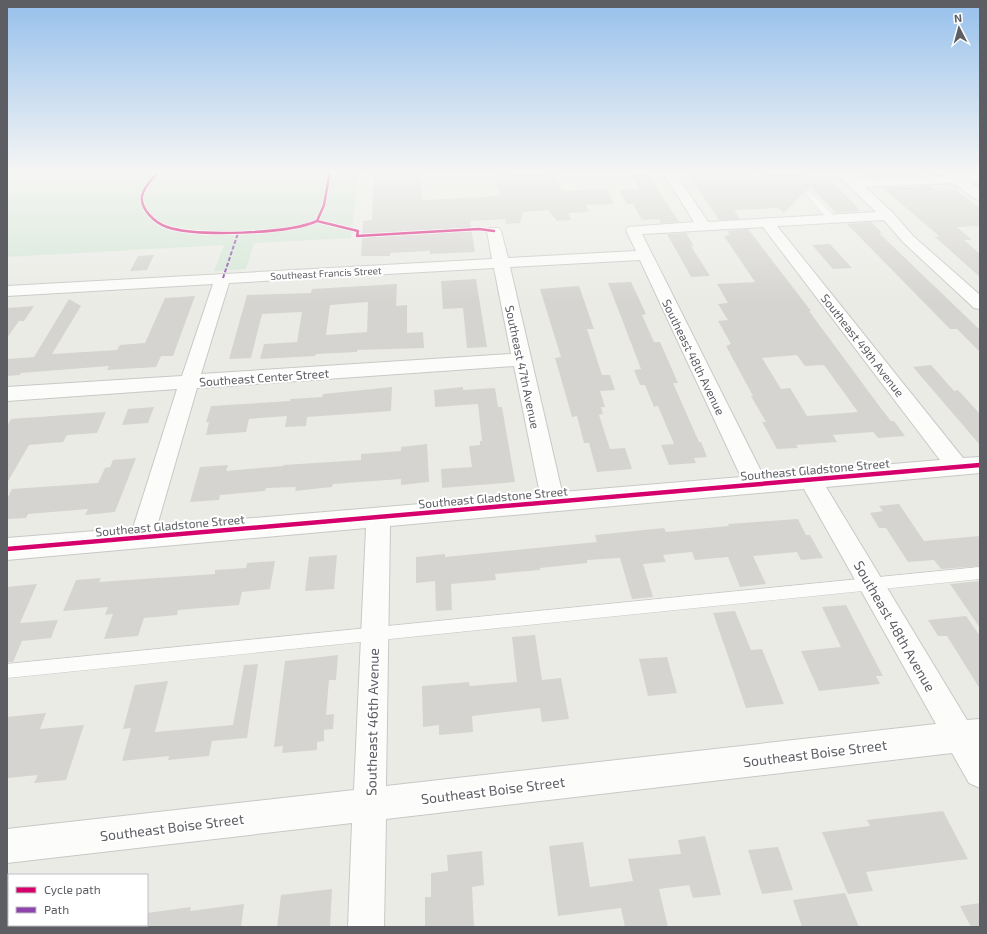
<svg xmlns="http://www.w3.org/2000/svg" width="987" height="934" font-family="'Exo 2',sans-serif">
<rect width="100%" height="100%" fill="#ebebe6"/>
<!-- green -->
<path fill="#d4e7d6" d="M7 171H359L351 238 254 243 246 269 214 271 224 245 7 257Z"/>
<!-- building -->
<path fill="#d5d4d1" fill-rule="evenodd" d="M374 171H420L422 200 500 196 495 176 552 173 555 175 562 191 607 189 614 204 586 205 589 212 568 213 571 220 557 221 548 210 523 212 520 223 506 224 505 219 470 221 475 252 430 254V251H427L390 253V256H361L363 221 372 220Z
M686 171H747L752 176 808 173 813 178H827L858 207H856L860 211 836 213 811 187 805 191 784 213 779 208 734 210 740 219 719 220Z
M863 171H912L918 176 871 178Z
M631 174H648L679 222 661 223 659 219 642 220 633 204H627L619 190 639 189Z
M931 186 937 191 956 190 980 208V226L957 227 972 240H964L980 254V277L935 237 939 236 883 188Z
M871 222 882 233H879L980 330V352L957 329H950L847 224Z
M748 229 811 311H809L883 411 891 421H894L905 436 878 438 873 432 833 435 837 442 796 445 798 448 777 449 762 422H766L751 396H753L726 346 731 344 718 321 728 320 718 304 728 303 717 284 755 282 724 236 730 235 727 231ZM797 355 805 366 824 365 858 412 807 416 790 388 781 389 762 358Z
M686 233 694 246H691L710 276 691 277 667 234Z
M830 244 852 268 833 269 812 245Z
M154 255 147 270 130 271 138 256Z
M476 279 487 347 467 348 463 308 443 309 441 281Z
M631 282 646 314 642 315 654 342H660L678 383H673L699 442H701L707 457 694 458 696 463 669 465 661 445 674 444 658 406 654 407 645 385H640L634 370 641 369 608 283Z
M397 284 396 306 407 305V333L423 332 424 348 357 350V352L316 354 315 356 260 359 264 344 297 342 302 312 262 314 251 358 229 359 247 295 311 293 312 289ZM368 302 367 332 326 335 330 305Z
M579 286 594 329H587L602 375H610L615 390 600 391 605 407H601L603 414 599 415 610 449 625 448 632 469 597 472 589 443H584L577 416 572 417 560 375 555 358 561 357 540 289Z
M195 296 173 356H161L156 367 107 370 109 366 21 373 20 375 7 376V359L34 357 69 299 81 306 52 354 117 350 120 345 145 343 165 298Z
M34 306 24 321H19L7 338V308Z
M931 365 954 391 958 390 980 414V445L913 367Z
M392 387 391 411 307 417 306 426 285 427 287 416 249 419 246 432 206 435 209 422H206L211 406 290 401V399L322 397 323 394Z
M463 387V390L495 388 498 407H502L515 482 442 488 441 469 472 467 469 446 480 445V441H482L478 404 435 407 434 390Z
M154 407 148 423 122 425 128 409Z
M106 412 97 433 67 435 63 442 29 445 7 483V426L11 419Z
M427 444 429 482 401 485V479L333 484 332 487 295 491 296 487 266 488 265 491 220 495 219 500 190 502 200 467 228 465 226 471 283 466 284 465 361 460V454L401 451V447Z
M136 458 115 512 85 515 88 509 28 514 26 518 7 519V499L12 489 98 483 105 468 110 467 113 460Z
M899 504 924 541 980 536V566L941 569 934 560 908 562 886 528H879L870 513 883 511 879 506Z
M798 519 806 535H810L823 558 801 560 797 552 753 556 766 584 740 587 728 557 695 560 692 552 663 555 666 562 643 564 653 597 632 599 620 558 587 560V563L540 568V570L495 574 496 580 451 584 452 610 436 611 435 581 416 583V557L445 554V557L597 542 595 535 664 528 666 532 729 526 728 524Z
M337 555 334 589 305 591 309 557Z
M275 561 270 589 242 592 239 605 178 610 177 615 144 618 138 636 104 639 113 614 105 615 108 607 63 611 76 580 101 578 99 582 215 574V570L246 568 247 563Z
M980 581V628L950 584Z
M37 584 20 623 58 620 51 638 22 641 13 662H7V587Z
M846 605 883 676H876L880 684 819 691 801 651 841 647 822 607Z
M735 611 751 650 762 649 784 704 746 708 713 613Z
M966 616 980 636V689L947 636H938L928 620Z
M535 635 542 680 561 678 569 719 542 722 540 708 472 716 473 732 439 735V725L423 727 422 686 469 682 470 686 517 682 512 637Z
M338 655 336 680H329L326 715 334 714 333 729 324 730V741L317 742V750L282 753 283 746 274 747 285 661Z
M667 657 677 693 648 696 639 659Z
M258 664 247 738 212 741 209 756 168 760 169 756 122 761 131 728 123 729 135 685 168 681 155 732 233 725 244 665Z
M46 713 40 729 84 725 66 780 34 783 38 775 7 778V717Z
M943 811 968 859 866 872 873 891 848 894 822 832 870 826 867 820Z
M705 836 721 895 693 898 689 885 659 889 668 927H625L621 908 558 916 549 846 583 842 590 887 633 881 628 859 681 854 678 840Z
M778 847 793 890 762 894 748 850Z
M482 851 484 885 472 887 474 927H425V897H431V873L448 871 447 855Z
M332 889 330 927H277L281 895Z
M845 893 859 927H802L793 900Z
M980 903V927H971L960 906Z
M244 904 241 927H147V913L191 907 190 911Z"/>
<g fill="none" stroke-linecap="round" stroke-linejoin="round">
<!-- lane casing -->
<g stroke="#c8c8c6" stroke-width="1">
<path id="lane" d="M806 192H810L835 217V221H829L806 194Z
M980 567V579L7 678V664Z"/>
</g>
<!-- street casing -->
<g stroke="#c8c8c6" stroke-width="2">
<path id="street" d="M662 171H674L708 222 876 212 834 171H847L857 180 947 176 953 172 960 175 980 174V182H970L980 190V200L975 199 954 183 865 187 893 213 913 236 980 295V309L974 308 903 242 884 220 777 226 963 458 980 457V473L826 487 967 720 980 719V788L969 783 952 753 386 819 384 927H348L352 823 7 863V829L354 790 366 528 7 560V538L133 528 177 389 7 401V387L182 376 213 284 7 296V286L492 259 487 231 489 228H499L501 231 508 258 636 251 626 230 628 227 694 222ZM763 227 940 460 763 475 642 234ZM640 260 741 477 562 492 510 267ZM494 268 511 354 201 374 229 283ZM514 366 540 494 157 526 197 388ZM804 489 936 724 386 786 390 526Z"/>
</g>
<!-- lane -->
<use href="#lane" fill="#fcfcfb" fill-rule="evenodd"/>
<!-- street -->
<use href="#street" fill="#fcfcfb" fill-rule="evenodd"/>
<!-- quiet -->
<path stroke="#8e44ad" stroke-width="2" stroke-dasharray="4 2" stroke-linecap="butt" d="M223 278 238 233"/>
<!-- cycleway-far1 casing -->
<g stroke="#fff" stroke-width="4">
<path id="cycleway-far1" d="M159 171C153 178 144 186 142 196 140 209 155 223 167 227 197 237 288 234 317 221L324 205 330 171
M317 221 358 231 357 236 479 229 494 231"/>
</g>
<!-- cycleway casing -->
<g stroke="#fff" stroke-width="7">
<path id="cycleway" d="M7 549 980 465"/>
</g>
<!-- cycleway-far1 -->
<use href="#cycleway-far1" stroke="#d6006c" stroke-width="2.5"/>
<!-- cycleway -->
<use href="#cycleway" stroke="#d6006c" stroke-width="4.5"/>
</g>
<!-- sky -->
<linearGradient id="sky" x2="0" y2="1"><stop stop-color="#96c0ec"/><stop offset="0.57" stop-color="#f6f6f4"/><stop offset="1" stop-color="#f6f6f4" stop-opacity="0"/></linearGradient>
<rect width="987" height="302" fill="url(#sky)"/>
<g text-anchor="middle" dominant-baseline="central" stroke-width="4" stroke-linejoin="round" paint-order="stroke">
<!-- far-street labels -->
<g font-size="10" fill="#5c5e63" stroke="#fff">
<text transform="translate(326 273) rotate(-3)">Southeast Francis Street</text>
</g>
<!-- street labels -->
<g font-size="12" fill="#5c5e63" stroke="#fff">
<text transform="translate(863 345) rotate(52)">Southeast 49th Avenue</text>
<text transform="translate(694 357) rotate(64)">Southeast 48th Avenue</text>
<text transform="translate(523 367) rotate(78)">Southeast 47th Avenue</text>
<text transform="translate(264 377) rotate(-4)">Southeast Center Street</text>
<text transform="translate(815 469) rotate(-5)">Southeast Gladstone Street</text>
<text transform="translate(493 497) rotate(-5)">Southeast Gladstone Street</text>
<text transform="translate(170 525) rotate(-5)">Southeast Gladstone Street</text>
</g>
<!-- near-street labels -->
<g font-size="14" fill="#5c5e63" stroke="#fff">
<text transform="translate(895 626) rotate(60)">Southeast 48th Avenue</text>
<text transform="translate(372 722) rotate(-89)">Southeast 46th Avenue</text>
<text transform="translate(815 753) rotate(-7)">Southeast Boise Street</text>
<text transform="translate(493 790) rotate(-7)">Southeast Boise Street</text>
<text transform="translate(172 827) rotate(-7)">Southeast Boise Street</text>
</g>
</g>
<!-- border -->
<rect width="987" height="934" fill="none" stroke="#5c5e63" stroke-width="16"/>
<!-- legend -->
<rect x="8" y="874" width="140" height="52" fill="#ffffff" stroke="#bebfc1"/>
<rect x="16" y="887" width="20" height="6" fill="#d6006c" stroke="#bebfc1"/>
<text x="44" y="894" font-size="12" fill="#5c5e63">Cycle path</text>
<rect x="16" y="907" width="20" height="6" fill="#8e44ad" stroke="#bebfc1"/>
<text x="44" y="914" font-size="12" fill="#5c5e63">Path</text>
<!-- north arrow -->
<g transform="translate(959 28) rotate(354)" stroke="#ffffff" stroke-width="3" paint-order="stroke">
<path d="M0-3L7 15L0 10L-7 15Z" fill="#5c5e63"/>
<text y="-6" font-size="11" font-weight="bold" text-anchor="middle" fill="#5c5e63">N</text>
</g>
</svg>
